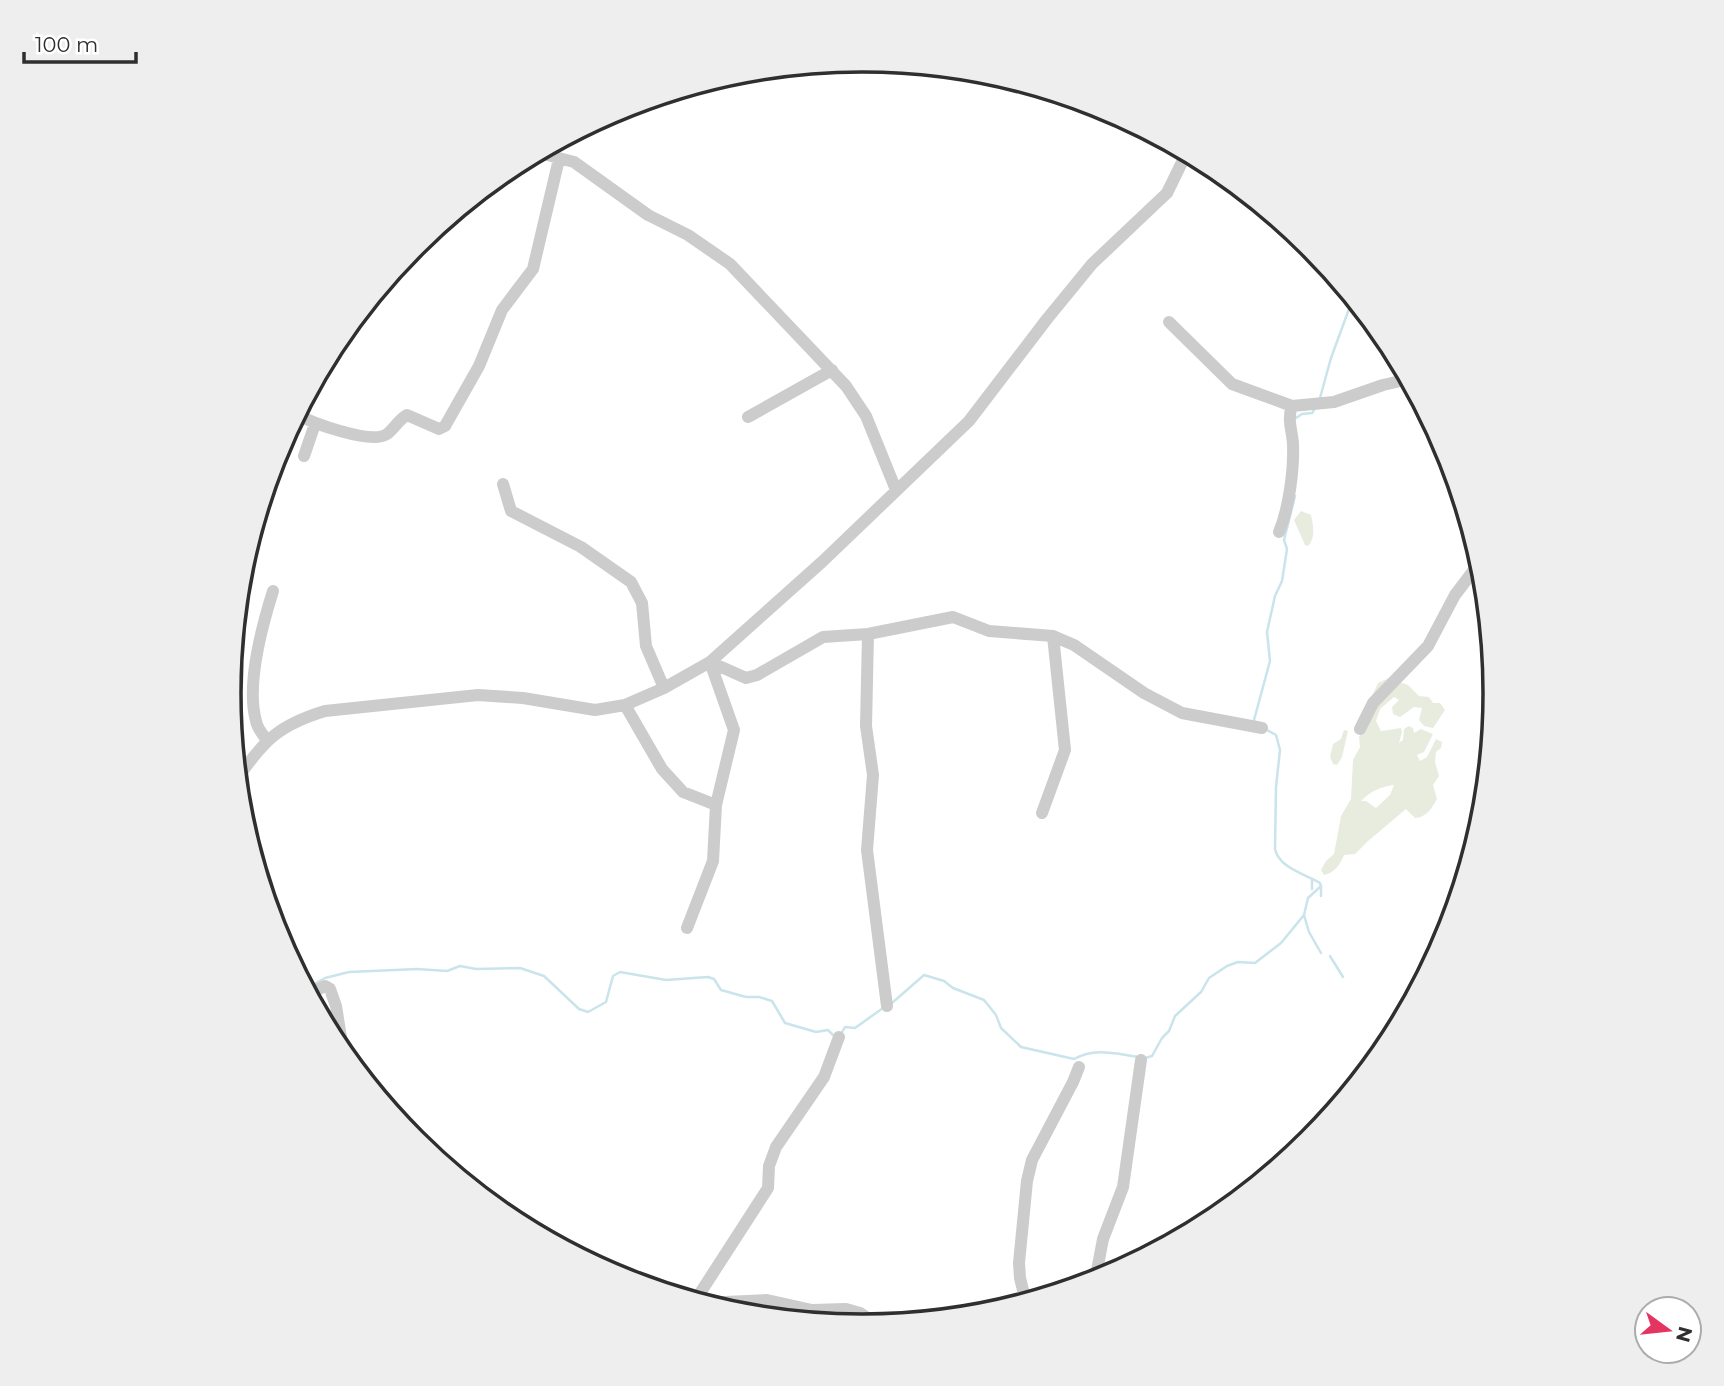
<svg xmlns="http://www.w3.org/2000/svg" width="1724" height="1386" font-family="Montserrat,sans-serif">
<rect width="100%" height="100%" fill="#fff"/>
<!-- green -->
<path fill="#e8ecde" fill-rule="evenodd" d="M1301 511 1311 515C1313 525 1316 537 1308 546L1305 545 1294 520Z
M1389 678 1408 685 1419 696 1429 697 1433 703H1440L1445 710 1433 728 1424 726 1419 720 1422 708 1414 707 1400 717 1393 714 1392 707 1399 700 1394 697 1380 709 1376 721 1381 731 1401 728 1402 732 1399 743 1403 740 1404 729 1409 726 1413 728 1414 733 1421 729 1433 734 1424 752 1417 755 1420 761 1427 757 1436 739 1442 742 1441 748 1436 752 1435 762 1439 776 1433 785 1437 799C1432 808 1426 818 1415 818L1406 809 1368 841 1355 854 1344 855C1340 865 1334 873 1324 875L1321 870 1326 861 1334 854 1341 816 1351 799 1353 760 1360 747 1359 737 1366 726 1367 707 1378 683ZM1394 785 1390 795 1376 808 1366 801H1361C1371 791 1380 787 1394 785Z
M1344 730 1348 731 1342 757 1337 765 1333 764 1330 757 1333 744 1341 739Z"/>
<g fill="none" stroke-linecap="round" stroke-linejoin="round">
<!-- stream -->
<path stroke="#cae4ec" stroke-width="2.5" d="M1320 398 1331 358 1349 309 1354 299
M1296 418 1302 414 1312 413 1316 407
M1255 723 1254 720 1270 661 1267 632 1275 596 1282 581 1287 549 1284 540 1295 496
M1321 886V896
M1312 889V879
M1304 915 1309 932 1321 953
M1330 956 1343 977
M307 988 325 978 349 972 417 969 447 971 460 966 476 969 520 968 544 976 579 1009 588 1012 606 1002 613 976 620 972 666 980 708 977 714 979 721 990 746 997H759L772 1001 785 1023 816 1032 828 1030 835 1037
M892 1003 924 975 944 981 953 988 984 1000 996 1015 1001 1028 1021 1047 1074 1059C1096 1047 1116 1054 1139 1057
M841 1034 845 1027 855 1028 883 1008
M1145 1058 1152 1056 1162 1038 1169 1031 1175 1016 1201 992 1209 978 1227 966 1238 962 1255 963 1281 943 1304 915 1308 898 1321 886 1320 883C1305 874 1279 868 1275 849L1276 787 1280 750 1276 735 1267 730"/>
<!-- minor -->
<path stroke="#ccc" stroke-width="12" d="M536 152 574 162 648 215 688 235 730 264 846 386 866 416 896 490
M1169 322 1232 384 1292 406
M296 414C312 423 372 445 387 434 395 428 398 420 407 415L439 429 445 426 479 366 502 310 533 269 559 159
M748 417 832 370
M304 456 315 424
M503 484 511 511 581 547 631 582 642 603 646 646 664 688
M1279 532C1289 508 1294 470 1293 444 1292 429 1287 420 1292 406L1334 402 1383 385 1409 379
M868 634 866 726 873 775 867 850 887 1006
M625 705 662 769 683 792 716 805
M1360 729 1373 703 1428 646 1455 595 1474 570 1479 556
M267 740C263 735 257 728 256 721 246 685 262 626 273 591
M237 779C264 740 279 725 325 711L478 695 523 698 595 710 625 705 664 688 710 662 823 561 969 421 1047 319 1092 264 1167 193 1187 152
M1042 813 1065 750 1053 636
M687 928 713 861 716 805 734 730 710 662 746 678 757 675 823 637 868 634 953 617 989 631 1053 636 1074 645 1144 693 1182 713 1262 728
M308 994 325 986 330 989 336 1006 344 1056
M608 1272 632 1278 689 1299
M1095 1281 1103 1239 1123 1187 1141 1060
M695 1301 768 1188 769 1166 776 1147 824 1077 839 1037
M1026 1302 1020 1278 1019 1263 1027 1181 1032 1160 1073 1082 1079 1067
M702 1303 767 1300 812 1310 846 1309 860 1313 878 1325"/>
</g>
<!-- crop -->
<path d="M0 0H1724V1386H0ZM241 693a621 621 0 1 1 1242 0a621 621 0 1 1-1242 0Z" fill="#eee" fill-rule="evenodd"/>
<path fill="none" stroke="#2f2f2f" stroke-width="3.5" d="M241 693a621 621 0 1 1 1242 0a621 621 0 1 1-1242 0Z"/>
<!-- north arrow -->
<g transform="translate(1668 1330) rotate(105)"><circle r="33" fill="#ffffff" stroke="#acacac" stroke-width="2"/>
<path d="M0-5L12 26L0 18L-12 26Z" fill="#e33560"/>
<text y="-10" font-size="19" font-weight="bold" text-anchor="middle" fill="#2f2f2f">N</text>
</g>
<!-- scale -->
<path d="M24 52v10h112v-10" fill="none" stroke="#2f2f2f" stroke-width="3.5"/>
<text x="35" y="52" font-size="21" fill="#2f2f2f" stroke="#ffffff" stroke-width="5" paint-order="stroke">100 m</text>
</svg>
